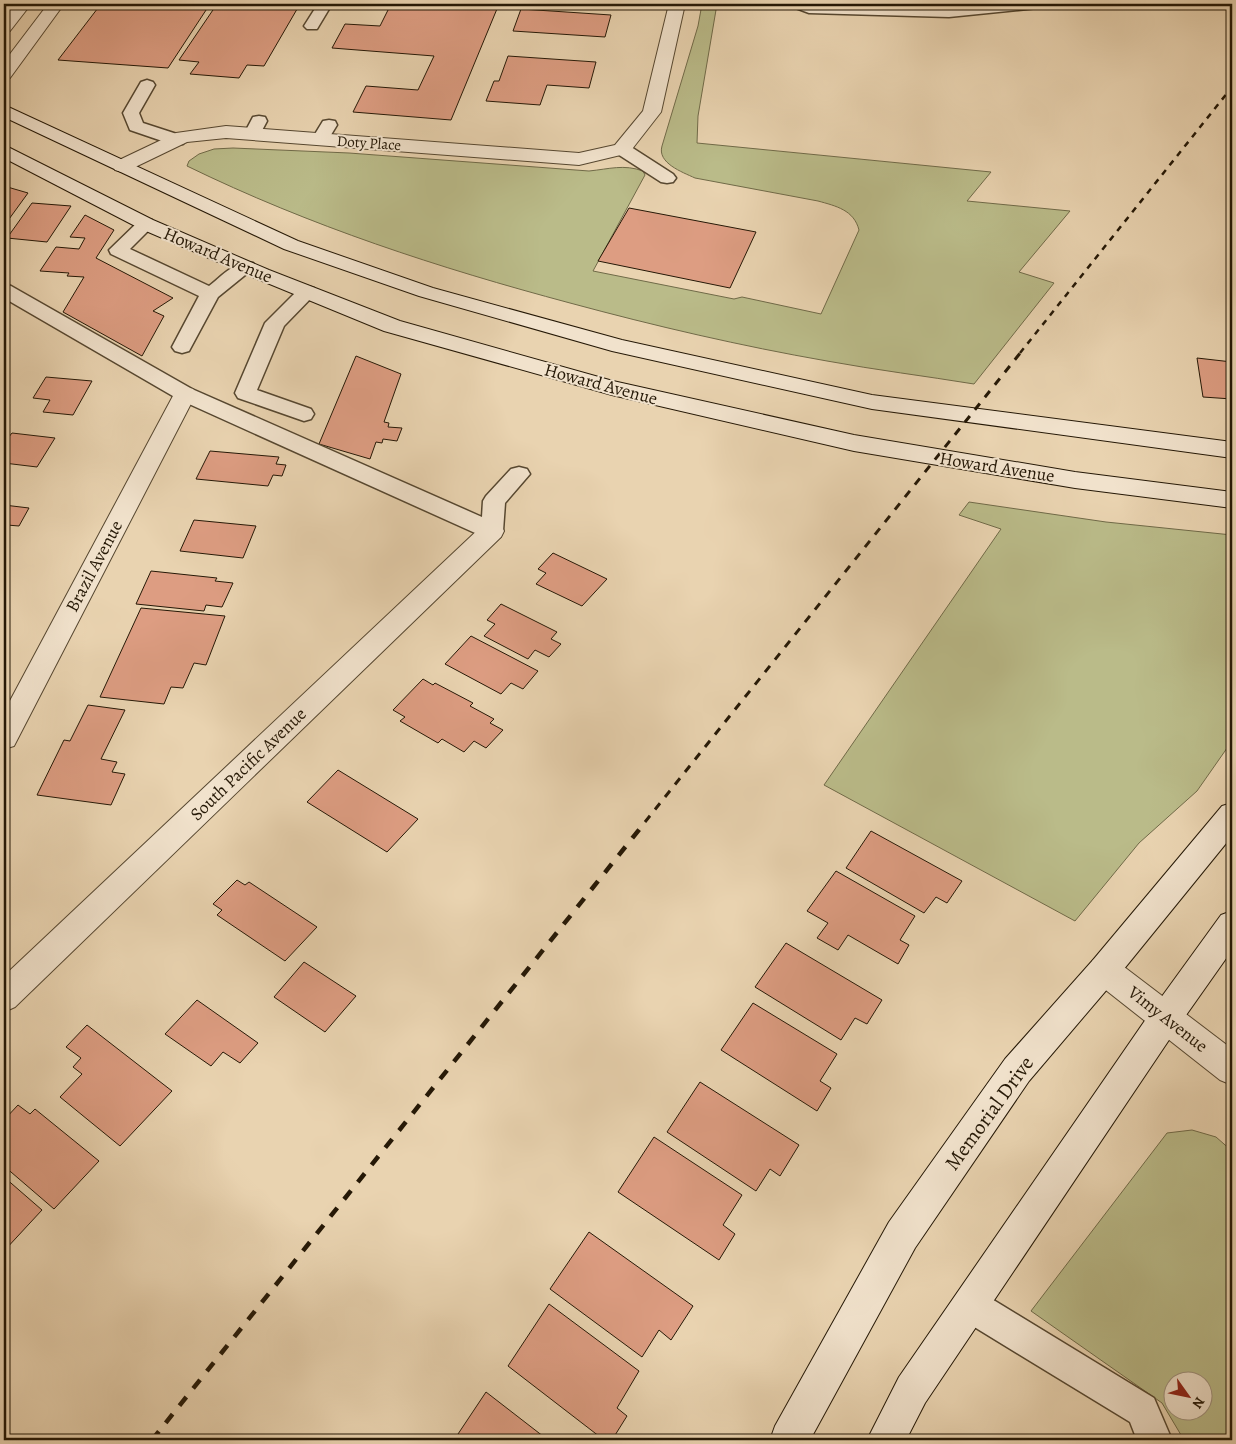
<svg xmlns="http://www.w3.org/2000/svg" width="1236" height="1444" font-family="Alegreya,serif">
<rect width="100%" height="100%" fill="#e9d3b0"/>
<filter id="stains"><feTurbulence type="fractalNoise" baseFrequency=".004" numOctaves="4"/><feColorMatrix values="0 0 0 0 .2 0 0 0 0 .09 0 0 0 0 .02 0 0 0 .5 -.17"/></filter>
<radialGradient id="worn" r=".72"><stop offset=".6" stop-color="#630" stop-opacity="0"/><stop offset="1" stop-color="#630" stop-opacity=".3"/></radialGradient>
<!-- green -->
<path fill="#babb89" stroke="#706a48" fill-rule="evenodd" d="M702 4H717L698 116 697 143 991 172 967 201 1070 211 1019 272 1054 283 974 384C925 376 876 370 827 361 741 346 655 326 570 303 439 268 310 226 187 166L189 161 199 154 214 149 233 148 349 153 589 171C609 169 624 164 643 171L645 175 593 271 734 299 742 297 821 314 859 230C854 210 836 206 818 201L695 178C682 172 657 163 662 146L698 26Z
M969 502 1106 522 1232 535V741L1197 791 1139 843 1075 921 824 785 1001 529 959 515Z
M1192 1130 1216 1137 1232 1151V1440H1184L1162 1403 1031 1311 1167 1133ZM1174 1382H1204V1412H1174Z"/>
<!-- building -->
<path fill="#dd9d82" stroke="#251806" d="M101 4H210L168 68 58 60Z
M217 4H300L264 66 247 65 239 78 190 74 199 62 179 60Z
M391 4H499L451 120 353 112 366 86 418 90 434 56 332 48 345 24 380 26Z
M521 9 611 15 605 37 513 31Z
M508 56 596 62 589 88 547 85 540 105 486 101 494 81H499Z
M4 186 28 193 4 226Z
M32 203 71 206 47 242 7 238Z
M629 208 756 232 730 288 598 261Z
M85 215 114 230 96 258 173 298 153 311 164 316 142 356 63 312 84 277 67 276 69 273 40 271 56 247 79 249 85 238 70 237Z
M356 356 401 374 384 422 389 423 388 427 402 428 397 441 383 439 382 443 376 442 370 459 319 444Z
M1197 358 1232 362V399L1203 397Z
M46 377 92 381 73 415 43 412 50 400 33 398Z
M12 433 55 438 37 467 4 463V443Z
M210 451 279 457 276 464 286 465 282 476 273 475 268 486 196 479Z
M4 505 29 508 19 526 7 525 4 531Z
M194 520 256 526 243 558 180 551Z
M553 553 607 579 582 606 536 584 546 573 538 569Z
M151 571 217 578 215 581 233 583 222 607 206 605 204 611 136 604Z
M501 604 557 632 551 639 561 644 549 657 535 650 528 659 484 636 495 624 487 620Z
M141 608 225 616 206 665 194 663 183 688 171 687 164 704 100 697Z
M471 636 538 671 523 689 511 683 501 694 445 664Z
M423 679 433 685 435 683 473 703 470 706 494 719 490 723 503 730 486 748 474 741 464 752 442 739 438 743 400 721 405 717 393 710Z
M88 705 125 710 101 759 117 762 112 772 125 774 111 805 37 795 64 740 70 741Z
M338 770 418 819 387 852 307 802Z
M871 831 962 881 947 903 936 897 924 913 846 868Z
M836 871 915 916 900 940 909 945 898 964 848 935 838 950 817 938 828 923 807 911Z
M237 880 245 885 249 882 317 927 285 961 217 915 222 910 213 904Z
M786 943 882 1000 867 1024 855 1018 841 1040 755 987Z
M304 962 356 996 325 1032 274 997Z
M197 1000 258 1043 240 1063 223 1052 211 1066 165 1034Z
M753 1003 837 1054 820 1081 831 1088 817 1111 721 1050Z
M87 1025 172 1091 120 1146 60 1097 82 1074 73 1067 81 1058 66 1047Z
M700 1082 799 1145 780 1176 770 1169 756 1191 667 1132Z
M18 1105 30 1114 35 1109 99 1161 54 1209 4 1166V1120Z
M654 1137 742 1195 723 1225 735 1234 719 1260 618 1192Z
M4 1177 42 1210 4 1251Z
M589 1232 693 1306 671 1340 659 1330 642 1357 550 1289Z
M549 1304 639 1371 617 1408 627 1416 612 1440H604L508 1366Z
M486 1392 548 1440H454Z"/>
<g fill="none" stroke-linecap="round" stroke-linejoin="round">
<!-- service casing -->
<g stroke="#564730" stroke-width="3">
<path id="service" d="M318 4H332L317 29H307L304 26Z
M791 4 949 7 991 4H1045L1043 7 1038 8 949 17 809 13 793 7Z
M147 80 153 82 155 85 139 113 143 123 183 136 185 140 183 144H171L130 130 123 113 141 82Z
M259 116 265 117 267 121 258 138H246L244 134 253 117Z
M329 120 335 121 337 125 326 143H314L312 139 323 121Z
M622 144 628 145 673 174 676 178 673 182 667 183 661 182 616 153 613 149 616 145Z
M146 219 152 220 155 224 130 249 209 286C221 277 236 259 253 263L255 267 218 297 189 351 182 353 175 351 172 347 199 296 111 254 109 250 140 220Z
M4 284 11 286 192 389 482 517 483 501 486 496 511 469 519 467 527 469 530 474 505 503 503 531 500 537 492 539 484 537 178 399 4 298Z
M307 286 314 288 317 292 284 326 257 390 311 409 314 414 311 419 304 421 238 398 235 393 265 323 300 288Z
M970 1288 982 1293 1154 1398 1172 1440H1137L1130 1422 958 1317 953 1305 958 1293Z"/>
</g>
<!-- minor casing -->
<g stroke="#564730" stroke-width="2">
<path id="minor" d="M669 4H685L661 112 629 153 579 165 226 138 187 142 129 170 122 172 115 170 113 166 115 162 176 133 226 126 579 153 615 145 643 111Z
M185 387 193 389 196 394 14 746 4 749V712L174 394 177 389Z
M492 522 501 525 504 531 501 537 15 1007 4 1012V976L483 525Z
M1104 956 1115 960 1232 1049V1085L1220 1080 1093 980 1088 970 1093 960Z"/>
</g>
<!-- tertiary casing -->
<g stroke="#564730" stroke-width="2">
<path id="tertiary" d="M14 4H31L10 31 4 32V17Z
M48 4H64L10 78 4 79V62Z"/>
</g>
<!-- secondary casing -->
<g stroke="#251806" stroke-width="2">
<path id="secondary" d="M4 105 298 241 433 288 622 340 872 395 1232 442V458L872 409 612 351 419 296 284 249 4 117Z
M4 145 153 220 269 270 400 321 613 381 854 435 1075 472 1232 492V508L1075 488 854 451 612 395 384 331 255 278 139 228 4 158Z
M1232 803V836L1115 980 1029 1081 915 1248 810 1440H770L775 1426 889 1222 1005 1059 1093 960 1222 806Z
M1232 911V950L1177 1028 925 1403 906 1440H867L899 1377 1155 1006 1221 915Z"/>
</g>
<!-- service -->
<use href="#service" fill="#f1e2cc" fill-rule="evenodd"/>
<!-- minor -->
<use href="#minor" fill="#f1e2cc" fill-rule="evenodd"/>
<!-- tertiary -->
<use href="#tertiary" fill="#f1e2cc" fill-rule="evenodd"/>
<!-- secondary -->
<use href="#secondary" fill="#f1e2cc" fill-rule="evenodd"/>
<!-- rail-far2 -->
<path stroke="#251806" stroke-width="2.5" stroke-dasharray="6 6" stroke-linecap="butt" d="M1020 353 1232 87"/>
<!-- rail-far1 -->
<path stroke="#251806" stroke-width="3" stroke-dasharray="8 8" stroke-linecap="butt" d="M645 822 1021 352"/>
<!-- rail -->
<path stroke="#251806" stroke-width="4.5" stroke-dasharray="11 11" stroke-linecap="butt" d="M152 1440 646 821"/>
</g>
<g text-anchor="middle" dominant-baseline="central" stroke-width="4" stroke-linejoin="round" paint-order="stroke">
<!-- far-street labels -->
<g font-size="15" fill="#251806" stroke="#f1e2cc">
<text transform="translate(369 143) rotate(4)">Doty Place</text>
</g>
<!-- street labels -->
<g font-size="18" fill="#251806" stroke="#f1e2cc">
<text transform="translate(218 255) rotate(23)">Howard Avenue</text>
<text transform="translate(601 384) rotate(15)">Howard Avenue</text>
<text transform="translate(997 467) rotate(9)">Howard Avenue</text>
<text transform="translate(94 566) rotate(-62)">Brazil Avenue</text>
<text transform="translate(248 764) rotate(-44)">South Pacific Avenue</text>
<text transform="translate(1168 1019) rotate(38)">Vimy Avenue</text>
</g>
<!-- near-street labels -->
<g font-size="21" fill="#251806" stroke="#f1e2cc">
<text transform="translate(989 1113) rotate(-54)">Memorial Drive</text>
</g>
</g>
<!-- margin -->
<rect width="1236" height="1444" fill="none" stroke="#e9d3b0" stroke-width="20"/>
<rect x="5" y="5" width="1226" height="1434" fill="none" stroke="#251806" stroke-width="2.5"/>
<rect x="10" y="10" width="1216" height="1424" fill="none" stroke="#251806"/>
<!-- north arrow -->
<g transform="translate(1188 1396) rotate(123)"><circle r="24" fill="#f1e2cc" stroke="#9f917d"/>
<path d="M0-4L9 19L0 12L-9 19Z" fill="#8f2418"/>
<text y="-8" font-size="14" font-weight="bold" text-anchor="middle" fill="#251806">N</text>
</g>
<rect width="100%" height="100%" filter="url(#stains)"/>
<rect width="100%" height="100%" fill="url(#worn)"/>
</svg>
